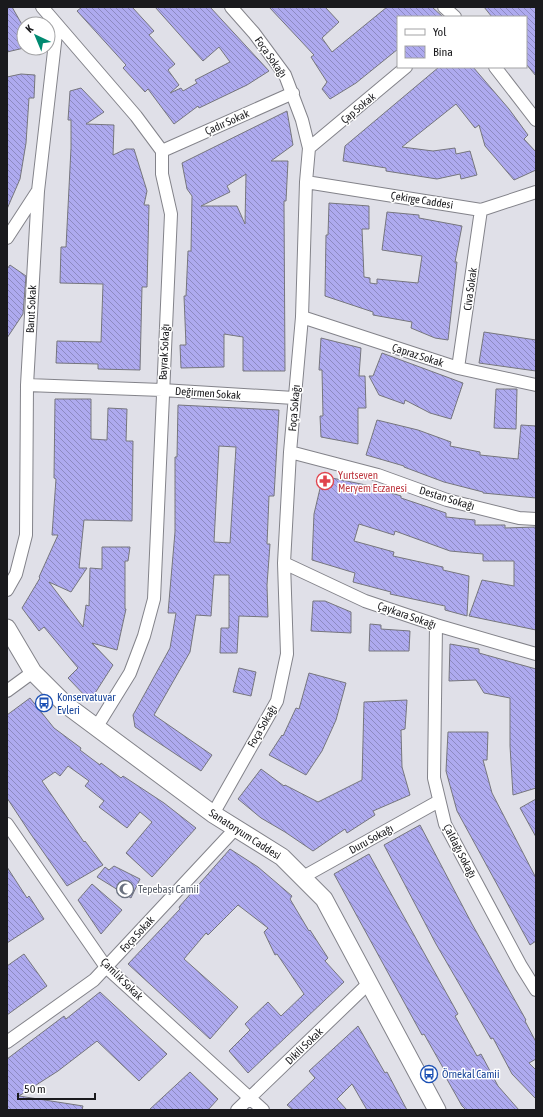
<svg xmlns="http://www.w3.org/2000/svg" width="543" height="1117" font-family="'Asap Condensed',sans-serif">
<defs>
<pattern id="building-back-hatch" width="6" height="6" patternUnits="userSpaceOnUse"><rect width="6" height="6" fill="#aeaaef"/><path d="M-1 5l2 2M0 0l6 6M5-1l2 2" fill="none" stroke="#8d8ac1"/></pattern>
</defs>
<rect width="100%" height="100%" fill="#e0e0e8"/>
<!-- building -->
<path fill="url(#building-back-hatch)" stroke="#76767d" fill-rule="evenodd" d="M7 7H12L24 28V48L7 52Z
M82 7H132L154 31 149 35 175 64 168 70 179 85 170 93 181 88 183 91 197 83 195 80 230 62 219 47 203 61 155 7H210L269 71 247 85 199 108 198 106 174 124 148 89 145 92 123 68 126 65 77 11Z
M269 7H325L339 22 322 38 332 52 387 7H432L443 17H398V49L356 83 330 99 322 89 327 82 311 57 314 55Z
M484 7H536V76L526 64V17H492Z
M439 67H473L509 109 528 135 524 139 536 152V170L514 180 485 146 479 125 475 128 456 104 402 147 433 151 455 148 456 154 470 151 477 175 461 179 460 174 437 179 386 171V168L343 161 345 146Z
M21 74 35 75 34 98H29L26 143 20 179 7 209V77Z
M81 88 104 112 86 124 114 125 113 155 126 149H134L147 191 144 205H149L147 287H142L140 370 98 369V364L56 363 57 341 101 342 103 284 60 283 61 247H66L71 148V120H68L70 91Z
M287 111 293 145 271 161H288L286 201H284L285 371H243V337L224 334V367L181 368 180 345H186L184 296H186L188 251H191L192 196 187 189 182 163ZM246 174 245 224 237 206H201L230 192 227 186Z
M329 203 369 206V229H362L364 277 370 278V283L377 284V279L418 283 422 256 382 250 387 212 419 215V218L462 226 455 262H457L448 340 435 338 411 328 412 322 373 315V312L325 296 326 235H328Z
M10 265 26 276 23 314 7 338V269Z
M484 332 536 340V371L479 363Z
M321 338 361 348 359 376H365L366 408H358V444L321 437 320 416H323L322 370H319Z
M382 353 463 383 451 419 430 413 405 400 404 404 379 395 369 376H373Z
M496 389H517L516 429 494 428Z
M55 399H91V439L107 440 108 408 127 409 126 441H133L132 521 84 520 79 568H87L71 592 49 582 83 627 86 605 89 606 90 568 102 569V547H130L128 561H125V609H126L117 650 92 643 113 665 90 701 68 678 78 668 44 627 39 631 22 608 40 578 39 577 58 535H52L56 479 54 478Z
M178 405 279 410 274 496H269L267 544H270L267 585 268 617 239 616 237 653H220L221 628H229V575H214L211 616 196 615 190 652 154 715 212 755 201 771 135 727 133 715 170 648 176 613H168L175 532V457H177ZM219 446 236 447 230 543 214 542Z
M377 420 418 430 451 442 450 446 480 452V455L518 459 521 425 536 426V498L483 493V492L444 482 404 467V466L366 455Z
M327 477 366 485 401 496V498L446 513V517L475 520V525H505V528L536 527V630L469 616 482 580 514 586V561H483V554L450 551 395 531 394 535 359 524 354 541 394 552 393 556 443 567V570L469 576 467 616 445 610V606L390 594 391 592 353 582 355 573 312 560 314 514 322 480Z
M313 601H325L351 612V633L311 631Z
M370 624 381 625V629L410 631 409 651H369Z
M450 644 479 649V653L536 669V788L513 795 510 746V698L484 693 476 680 449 681Z
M239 668 256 672 251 696 233 692Z
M309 673 346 683 336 720 322 751 306 775 269 755 282 735 283 736 296 708 299 709Z
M30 698 54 728 81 748 80 750 100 765 101 763 121 778 123 776 164 803 196 828 152 877 126 853 152 822 140 812 127 828 99 807 104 801 85 786 89 781 68 766 60 776 55 772 42 781 84 842 85 841 103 865 67 886 30 833 7 798V715Z
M407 700 405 729 401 730 402 767 410 795 373 811 375 815 347 833 345 829 313 851 285 832 261 818 238 799 261 769 284 786 285 785 318 802 362 780 364 702Z
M448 732H488L487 760H483L492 793 536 878V941L530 945 457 811 446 771Z
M536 799V837L520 808Z
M420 825 472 924 526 1020 525 1021 536 1042V1059L529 1063 536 1070V1099L512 1074 493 1038 491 1039 436 944 384 845Z
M230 849 258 867 292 896 290 899 309 931 310 930 328 958 325 961 344 982 248 1073 229 1051 250 1030 245 1024 268 1002 281 1016 304 994 277 954 275 955 264 932 268 928 238 905 208 935 206 933 184 959 238 1007 210 1039 128 964 180 909 179 907Z
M369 854 458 1014 455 1016 477 1056 481 1054 498 1086 519 1110H466L462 1106 444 1074 446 1073 424 1034 422 1035 334 874Z
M114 866 140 879 131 898 97 877 105 867 109 870Z
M7 867 27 898 29 896 44 919 7 943Z
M92 884 122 910 101 934 78 900Z
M24 954 47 986 7 1015V966Z
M100 992 167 1054 139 1081 97 1041 58 1071 19 1096 83 1106 82 1110H7V1059L64 1016 66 1019Z
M358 1026 385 1073 387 1072 407 1110H367L352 1084 337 1099 347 1110H293L287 1105 315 1078 309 1071Z
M190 1072 218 1099 208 1110H149Z"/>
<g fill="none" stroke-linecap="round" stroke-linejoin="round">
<!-- minor casing -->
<g stroke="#83838a" stroke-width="14">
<path id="minor" d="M42 7 136 116 162 151V174L171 214 154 599 144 636 130 673 96 728
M444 7 455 17
M495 67 536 120
M309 148 406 67
M162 151 293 93
M306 182 481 210 536 192
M7 238 37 192
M302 317 458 368 536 385
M458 368 481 210
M27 385 162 390 294 398
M290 452 378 475 447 500 519 518 536 519
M284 563 365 601 436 625 536 654
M7 590 16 574 26 535 27 385 38 191 57 25
M436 625 434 778 445 824 521 966 536 990
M7 691 33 672
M213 814 277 701 287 654 284 563 290 452 302 317 306 182 309 148 302 120 285 75 254 33 231 7
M7 824 106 967 263 1110
M303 877 439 801
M7 1042 94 980 236 828
M237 1110 370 982"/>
</g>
<!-- secondary casing -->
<g stroke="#83838a" stroke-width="19">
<path id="secondary" d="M7 628 33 672 65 704 213 814 282 857 324 899 437 1110"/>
</g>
<!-- minor -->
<use href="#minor" stroke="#fff" stroke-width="12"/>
<!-- secondary -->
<use href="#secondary" stroke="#fff" stroke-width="17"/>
</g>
<!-- icons -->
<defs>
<g id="pharmacy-ring" transform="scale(0.9)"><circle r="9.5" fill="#fff" stroke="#e0444e" stroke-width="1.5"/><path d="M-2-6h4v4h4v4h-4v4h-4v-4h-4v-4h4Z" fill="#e0444e"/></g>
<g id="bus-ring" transform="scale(0.9)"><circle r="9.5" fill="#fff" stroke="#1a4fb4" stroke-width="1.5"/><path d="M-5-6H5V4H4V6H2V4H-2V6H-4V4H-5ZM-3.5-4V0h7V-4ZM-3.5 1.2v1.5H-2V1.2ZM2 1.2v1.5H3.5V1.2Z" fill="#1a4fb4"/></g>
<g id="mosque-ring" transform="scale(0.9)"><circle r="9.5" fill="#fff" stroke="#6b7280" stroke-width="1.5"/><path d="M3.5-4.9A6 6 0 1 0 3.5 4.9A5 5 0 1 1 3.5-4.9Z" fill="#6b7280"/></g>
</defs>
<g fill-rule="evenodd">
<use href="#pharmacy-ring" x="325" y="481"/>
<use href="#bus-ring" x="44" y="703"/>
<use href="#mosque-ring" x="125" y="889"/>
<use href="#bus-ring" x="429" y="1074"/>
</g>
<g text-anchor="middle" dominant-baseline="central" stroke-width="3" stroke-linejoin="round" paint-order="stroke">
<!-- street labels -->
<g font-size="11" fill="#1a1a1d" stroke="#fff">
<text transform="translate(271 57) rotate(55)">Foça Sokağı</text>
<text transform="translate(358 108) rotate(-40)">Çap Sokak</text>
<text transform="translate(227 122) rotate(-24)">Çadır Sokak</text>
<text transform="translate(422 200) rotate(9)">Çekirge Caddesi</text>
<text transform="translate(470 289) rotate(-82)">Civa Sokak</text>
<text transform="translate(31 309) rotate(-87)">Barut Sokak</text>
<text transform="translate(164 352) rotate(-87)">Bayrak Sokağı</text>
<text transform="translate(418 355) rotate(18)">Çapraz Sokak</text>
<text transform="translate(208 393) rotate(4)">Değirmen Sokak</text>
<text transform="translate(294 408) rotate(-85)">Foça Sokağı</text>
<text transform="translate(447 498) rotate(17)">Destan Sokağı</text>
<text transform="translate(407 615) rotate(19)">Çaykara Sokağı</text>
<text transform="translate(262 726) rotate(-60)">Foça Sokağı</text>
<text transform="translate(245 834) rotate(33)">Sanatoryum Caddesi</text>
<text transform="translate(371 839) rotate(-29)">Duru Sokağı</text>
<text transform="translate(460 851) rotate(63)">Çaldağı Sokağı</text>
<text transform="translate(137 934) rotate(-47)">Foça Sokak</text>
<text transform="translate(122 979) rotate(45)">Çamlık Sokak</text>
<text transform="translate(304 1046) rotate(-44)">Dikili Sokak</text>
</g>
<!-- health labels -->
<g font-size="11" fill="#be3a42" stroke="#fff" text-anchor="start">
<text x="338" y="475">Yurtseven<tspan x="338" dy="13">Meryem Eczanesi</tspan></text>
</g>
<!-- transit labels -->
<g font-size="11" fill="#164399" stroke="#fff" text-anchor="start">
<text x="57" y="697">Konservatuvar<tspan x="57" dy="13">Evleri</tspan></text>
<text x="442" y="1074">Örnekal Camii</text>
</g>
<!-- worship labels -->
<g font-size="11" fill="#5b616d" stroke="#fff" text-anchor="start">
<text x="138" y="889">Tepebaşı Camii</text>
</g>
</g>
<!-- border -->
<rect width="543" height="1117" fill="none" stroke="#1a1a1d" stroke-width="16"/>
<!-- legend -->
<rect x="397" y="16" width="130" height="52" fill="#ffffff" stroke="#a3a3a5"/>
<rect x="405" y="29" width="20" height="6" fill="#ffffff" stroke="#a3a3a5"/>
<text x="433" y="36" font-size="12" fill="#1a1a1d">Yol</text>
<rect x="405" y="46" width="20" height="12" fill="url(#building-back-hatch)" stroke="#a3a3a5"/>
<text x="433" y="56" font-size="12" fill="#1a1a1d">Bina</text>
<!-- north arrow -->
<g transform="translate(36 36) rotate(316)"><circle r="19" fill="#ffffff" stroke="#a3a3a5"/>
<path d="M0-3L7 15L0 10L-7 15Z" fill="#008a71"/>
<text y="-6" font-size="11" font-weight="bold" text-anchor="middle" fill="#1a1a1d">K</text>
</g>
<!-- scale -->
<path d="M18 1093v6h77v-6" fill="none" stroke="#1a1a1d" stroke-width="2"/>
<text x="24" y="1093" font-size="12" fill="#1a1a1d" stroke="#ffffff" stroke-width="3" paint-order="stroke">50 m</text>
</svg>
